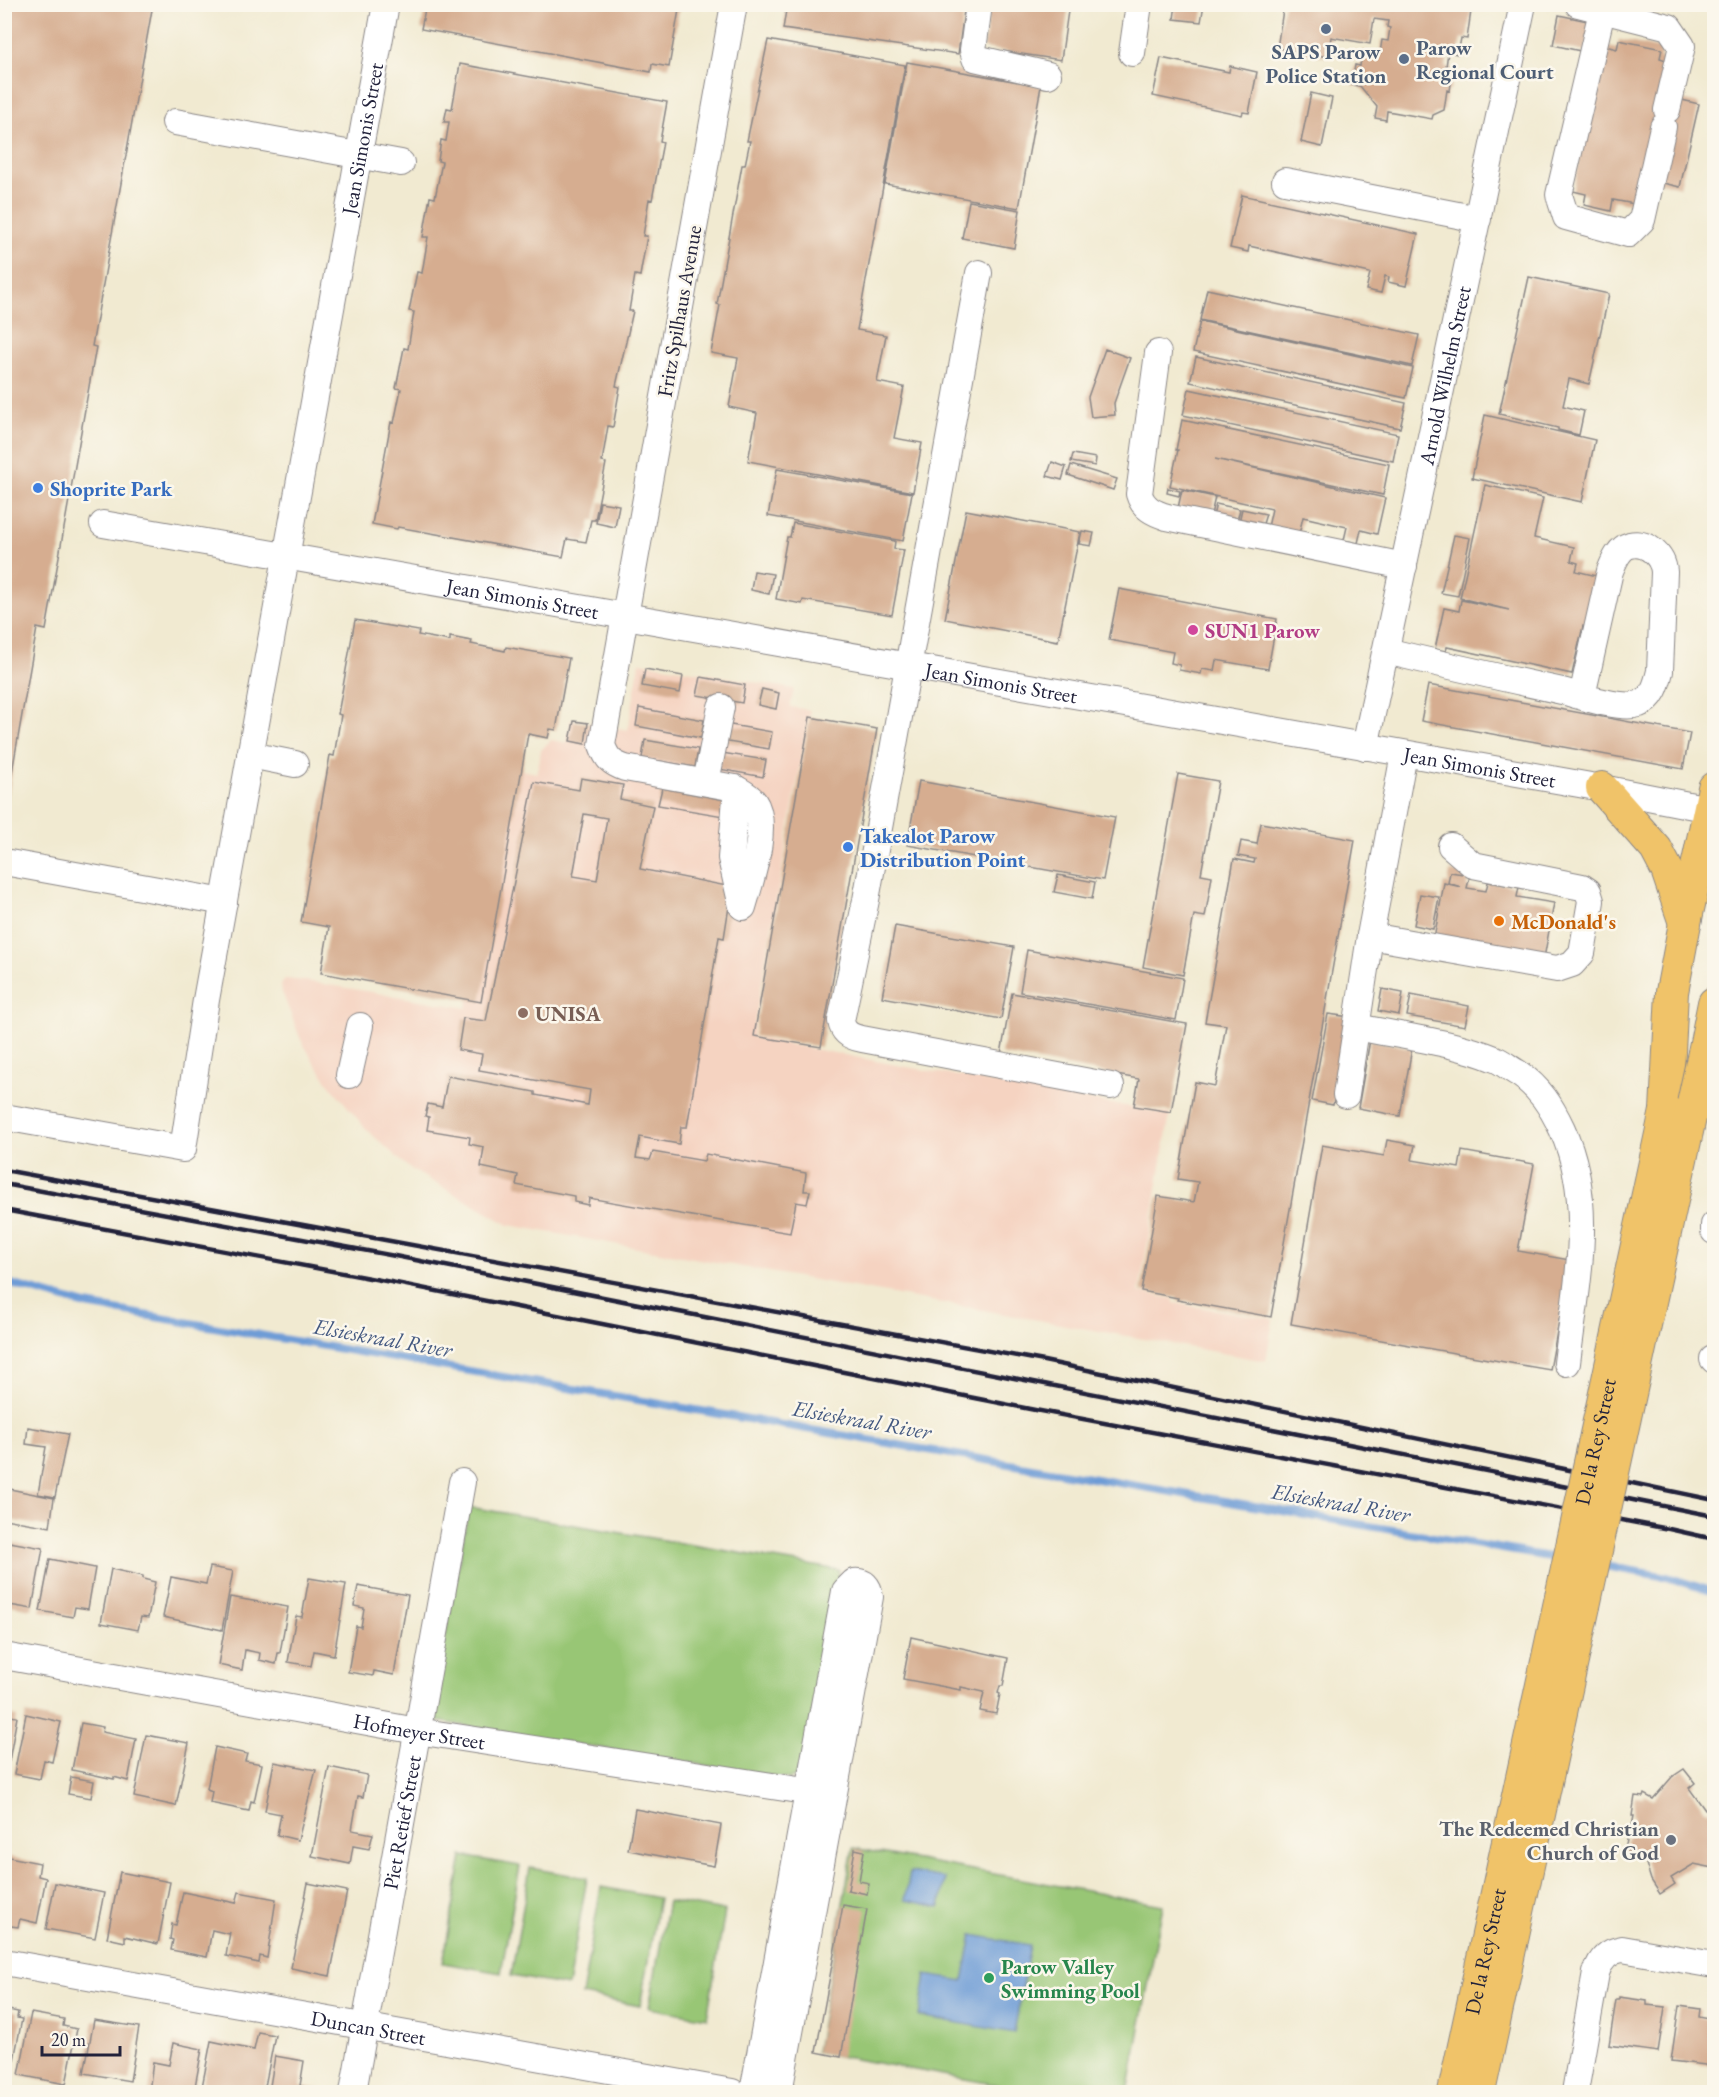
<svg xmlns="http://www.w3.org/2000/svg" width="1719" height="2097" font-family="'EB Garamond',serif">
<rect width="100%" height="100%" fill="#fbf7ec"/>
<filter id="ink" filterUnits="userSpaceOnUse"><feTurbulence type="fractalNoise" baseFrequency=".0167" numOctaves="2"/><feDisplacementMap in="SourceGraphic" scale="12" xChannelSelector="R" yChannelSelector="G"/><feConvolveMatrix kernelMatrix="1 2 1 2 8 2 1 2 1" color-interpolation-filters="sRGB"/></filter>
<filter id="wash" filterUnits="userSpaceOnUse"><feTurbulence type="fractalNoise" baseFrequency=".008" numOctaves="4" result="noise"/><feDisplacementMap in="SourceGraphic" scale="24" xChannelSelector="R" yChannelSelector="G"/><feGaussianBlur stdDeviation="1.35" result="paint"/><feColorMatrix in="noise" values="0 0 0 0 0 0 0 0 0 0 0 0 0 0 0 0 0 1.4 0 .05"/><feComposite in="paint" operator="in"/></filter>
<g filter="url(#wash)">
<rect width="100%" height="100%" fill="#f1ead1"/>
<!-- built -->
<path fill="#f5d3c1" d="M640 662 794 689 790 707 810 710 752 1037 896 1065 1170 1114 1139 1292 1174 1299V1303L1273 1319 1266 1361 509 1225 409 1168 366 1129 329 1084 313 1060 301 1040 280 987 285 979 305 981 467 1008 521 770 537 773 541 750 551 740 567 743 571 720 628 730Z"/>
<!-- green -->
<path fill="#98c675" stroke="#5d7458" stroke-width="1.5" d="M469 1507 839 1570 804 1765 798 1776 789 1779 430 1720Z
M853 1848 1163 1905 1128 2092H1036L816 2052Z
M462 1856 520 1866 501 1973 443 1963Z
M530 1868 587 1878 568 1986 511 1976Z
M601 1887 659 1898 640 2006 582 1995Z
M668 1901 725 1911 707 2018 649 2008Z"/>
<!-- water -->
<path fill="#6e9cd6" stroke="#485f88" stroke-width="1.5" d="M910 1872 945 1878 940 1907 905 1900Z
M972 1935 1030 1945 1014 2033 919 2016 926 1975 963 1981Z"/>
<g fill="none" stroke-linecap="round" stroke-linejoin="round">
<!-- stream -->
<path stroke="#6e9cd6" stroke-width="8" d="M4 1282 86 1305 1561 1559
M1599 1565 1667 1577 1714 1592"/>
</g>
<g id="blocks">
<!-- building -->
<path fill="#d6ad90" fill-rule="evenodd" d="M4 4H153L92 346 96 347 46 630 37 628 6 807Z
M426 4H680L669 67 652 64 651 72 421 29Z
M787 4H965L958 54 783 29Z
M990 4H1069L1061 60 984 48Z
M1176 4H1204L1201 22 1174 19Z
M1284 4H1472L1467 39 1461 38 1458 54 1448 52 1446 67 1453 69 1450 91 1447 90 1444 110 1433 115 1432 119 1387 111 1386 120 1375 118 1377 107 1360 86 1352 85 1355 65 1360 66 1362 51 1380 53 1382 40 1388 41 1390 28 1387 27 1388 21 1374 19 1370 44 1331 37 1328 57 1277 48Z
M1559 15 1592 22 1585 52 1553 45Z
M768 40 905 65 857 330 886 335 877 382 904 387 894 438 922 443 913 492 748 461 757 413 729 407 738 358 711 353 720 305 717 304 742 165H745L750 141H747Z
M1619 40 1662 49 1660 58 1666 60 1678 99 1699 104 1680 187 1659 182 1634 204 1613 200 1611 211 1584 205 1586 194 1573 191 1605 46 1617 49Z
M1161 58 1229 72 1230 66 1257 72 1249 113 1243 112 1242 115 1153 96Z
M907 62 1041 86 1019 208 885 184Z
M460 64 667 102 660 141 663 142 652 200 649 199 643 236H647L640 276 635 275 629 311H633L616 386 620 387 613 427 608 426 602 462 606 463 595 520H591L586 542 567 539 563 557 398 527 397 529 372 524 391 422 394 423 401 389 396 388 404 348 408 349 414 312 409 311 417 272 422 273 428 237H423L430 197 435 198 442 162 438 161 441 140 446 141 449 122H444L447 108 452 109Z
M1311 93 1332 98 1322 147 1301 142Z
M1242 195 1418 234 1406 286 1388 282 1389 277 1385 276 1381 293 1366 290 1370 273 1249 246 1248 252 1230 248Z
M969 201 1020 210 1014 248 962 238Z
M1529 277 1609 294 1589 384 1569 379 1563 406 1584 411 1579 435 1558 430V428L1499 414Z
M1207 289 1419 335 1412 366 1200 320Z
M1200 321 1413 368 1406 398 1193 352Z
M1105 349 1130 358 1114 403 1115 415 1091 417 1088 397Z
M1196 357 1406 403 1400 428 1190 382Z
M1189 389 1398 434 1393 461 1183 415Z
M1485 415 1595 440 1582 502 1472 478Z
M1182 420 1389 464 1383 495 1215 459 1385 498 1377 534 1361 530 1358 543 1344 540 1347 527 1303 517 1299 534 1268 527 1272 509 1170 486 1178 450H1176Z
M1073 454 1096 458 1095 466 1071 462Z
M1052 462 1066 467 1062 480 1047 476Z
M1071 465 1117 479 1113 490 1068 475Z
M777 469 912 493 903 541 768 516Z
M1485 485 1543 498 1534 538 1574 547 1571 561 1578 563 1576 571 1597 576 1586 627 1583 626 1572 674 1447 647 1446 651 1435 649 1444 608 1459 611 1461 600 1509 610 1460 598Z
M1168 488 1180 491 1179 496 1167 493Z
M1182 490 1215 497 1211 515 1178 508Z
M600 502 619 505 615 527 596 523Z
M1216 504 1240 509 1237 521 1213 516Z
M1242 509 1266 514 1262 527 1239 522Z
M966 510 1080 532 1058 641 945 619Z
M793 523 895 541 894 549 904 550 892 615 803 600 802 604 776 599 787 537H790Z
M1082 531 1094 533 1091 546 1079 544Z
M1454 535 1470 538 1458 596 1441 593Z
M754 571 773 574 769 594 751 590Z
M1119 589 1277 619 1268 669 1216 660 1214 671 1202 669 1201 674 1179 670 1180 665 1171 663 1173 652 1109 640Z
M355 620 419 631 418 635 450 641V637L472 641 471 644 505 651 506 647 569 658 556 730 550 729 548 738 528 734 481 1002 321 973 329 927 301 922 330 755 334 756 341 715 338 714Z
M645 669 683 676 680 693 642 686Z
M701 677 745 685 742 703 697 695Z
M1428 685 1690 733 1683 769 1421 721Z
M762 689 779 693 776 709 758 705Z
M639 708 704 720 701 738 636 726Z
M810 717 877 729 821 1047 754 1036Z
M574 721 588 723 585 744 570 741Z
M725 724 772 732 769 749 722 741Z
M645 740 698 749 695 767 642 758Z
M722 753 766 760 763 777 719 769Z
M1178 774 1218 781 1201 874 1212 876 1208 900 1205 917 1194 915 1183 975 1143 967Z
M581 778 623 785 620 799 653 806 640 869 732 887 724 938 719 937 687 1127H681L679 1144 640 1137 636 1158 650 1160 653 1152 704 1161 706 1154 806 1173 804 1191H810L807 1204 796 1202 790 1233 589 1198 588 1205 574 1202V1196L516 1185 518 1175 481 1167 484 1147 469 1144 470 1137 427 1130 429 1117 425 1116 428 1104 442 1107 448 1076 535 1092V1095L588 1105 590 1090 479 1070 482 1054 458 1050 463 1018 486 1021 534 782 579 790ZM584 814 607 818 597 880 573 876Z
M919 781 1115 817 1103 880 907 845Z
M662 788 725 800 723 816 658 805Z
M1261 823 1355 840 1271 1317 1177 1300 1178 1298 1141 1291 1158 1196 1194 1202 1198 1182 1178 1179 1195 1082 1215 1086 1226 1025 1205 1022 1234 859 1254 863 1255 859 1238 856 1241 841 1257 844Z
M1450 872 1470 875 1467 888 1486 891 1488 882 1519 887 1517 897 1554 903 1543 964 1433 944 1444 883 1461 887 1448 883Z
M1058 875 1095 882 1092 899 1054 892Z
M1420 894 1439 897 1433 929 1414 925Z
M895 926 1014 947 1001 1019 882 997Z
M1027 950 1183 978 1176 1020 1020 992Z
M1382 989 1403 993 1399 1015 1378 1011Z
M1012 993 1187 1024 1171 1112 1134 1106 1139 1079 1001 1054Z
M1411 995 1469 1006 1465 1026 1407 1016Z
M1328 1014 1350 1017 1333 1105 1312 1101Z
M1370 1040 1412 1048 1400 1116 1358 1108Z
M1387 1140 1415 1145 1412 1160 1459 1168 1462 1151 1534 1164 1518 1251 1570 1260 1550 1370 1291 1324 1322 1145 1384 1156Z
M28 1427 68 1434 55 1497 38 1494 46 1447 26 1444Z
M10 1489 54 1498 50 1527 4 1519Z
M4 1541 43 1548 32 1609 4 1604Z
M50 1559 95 1568 88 1609 75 1607 73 1617 40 1611Z
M210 1567 233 1571 222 1630 163 1617 171 1577 206 1584Z
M111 1569 143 1576V1579L155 1582 148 1618 141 1617 138 1630 101 1623Z
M309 1578 346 1584 334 1655 314 1651 311 1666 288 1662 296 1616 302 1617Z
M358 1586 408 1595 394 1675 374 1671 373 1676 348 1672 356 1626 361 1627 364 1608 354 1606Z
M230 1597 288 1607 280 1653H278L276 1664 259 1660 260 1653 245 1650 242 1670 218 1665Z
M911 1637 1008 1658 1003 1686H1000L998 1693 1000 1694 996 1714 980 1711 984 1692 961 1687V1690L903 1679Z
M26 1714 61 1722 52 1762 44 1760 40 1779 14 1774Z
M4 1715 17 1717 9 1761 4 1760Z
M81 1723 103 1727 102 1732 136 1739 128 1781 114 1777V1779L72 1770Z
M146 1735 189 1743 176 1806 134 1797Z
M215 1747 247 1754 245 1761 262 1764 254 1802 251 1801 249 1811 210 1803 212 1791 207 1789Z
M274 1762 316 1770 298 1840 277 1835 281 1814 265 1811Z
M329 1767 367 1775 363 1797 358 1796 352 1830 373 1834 369 1849 353 1846 350 1864 312 1856Z
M1684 1769 1695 1783 1689 1788 1705 1810 1714 1812V1868L1694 1864 1671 1878 1675 1884 1660 1894 1651 1880 1643 1854 1632 1855 1631 1851 1625 1850 1629 1830 1631 1831 1634 1816H1632L1635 1796 1643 1797 1644 1794 1653 1799 1672 1777Z
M71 1777 94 1781 91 1798 68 1794Z
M635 1809 721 1825 714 1866 628 1850Z
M855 1849 864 1851 859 1881 869 1883 867 1894 848 1890Z
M4 1856 40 1863 38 1876 46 1878 37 1923 20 1919 18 1927 4 1925Z
M120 1872 170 1882 158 1944 125 1936V1942L107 1938Z
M55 1883 104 1893 95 1938 46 1929Z
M308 1883 347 1891 330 1976 291 1968Z
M183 1892 236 1903 239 1892 276 1899 267 1958 260 1956 259 1963 226 1956 230 1932 229 1934 212 1930 207 1957 171 1950 173 1940 170 1939 172 1924 176 1925Z
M843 1905 867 1909 841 2057 816 2052Z
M1619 1997 1647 2001V2005L1665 2007 1658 2052 1609 2045 1616 2000H1619Z
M1679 2006 1700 2009 1699 2017 1714 2020V2066L1671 2061Z
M4 2009 18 2012 17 2018 22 2019 11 2075 4 2074Z
M31 2013 64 2019 63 2026 77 2029 66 2084 19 2075Z
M94 2020 139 2027 130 2081 84 2073Z
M258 2032 275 2035 264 2092H201L211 2041 254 2050Z
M173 2043 202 2049 194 2092H149L153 2062 169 2065Z
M275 2056 304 2061 300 2086 318 2089 317 2092H269Z
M436 2087 463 2091V2092H435Z"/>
</g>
</g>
<g filter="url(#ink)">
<use href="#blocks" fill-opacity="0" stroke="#8a8686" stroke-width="1.5"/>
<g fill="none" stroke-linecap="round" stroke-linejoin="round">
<!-- minor casing -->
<g stroke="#8a8686" stroke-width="28">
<g id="minor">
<path d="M734 4 602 745C607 759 611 763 625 768L735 788C742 792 749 795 754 802 770 825 750 882 743 907"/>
<path d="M979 4 973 50 975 58 1048 75"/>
<path d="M1578 4 1669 27 1682 46 1667 110"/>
<path d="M1602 11 1559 195 1566 217 1628 234 1642 220 1663 127"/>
<path d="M1132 53 1139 4"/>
<path d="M175 122 401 163"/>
<path d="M1285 181 1478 219"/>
<path d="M979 273 866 900 841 1021C843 1033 851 1037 862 1039L1111 1086"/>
<path d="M1158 353 1139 494C1143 508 1154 513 1167 517L1404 566"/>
<path id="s1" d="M103 524 1602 788 1714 810"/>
<path d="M1386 651C1444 665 1503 678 1562 691 1581 696 1620 710 1639 704 1653 699 1657 684 1660 671L1664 572C1663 556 1647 541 1630 545 1619 548 1614 561 1610 571L1582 696"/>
<path id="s2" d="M1365 747 1523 4"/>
<path d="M250 755 295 764"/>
<path d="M706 782 721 707"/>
<path d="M735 788 736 798 731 858 742 906"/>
<path d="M4 862 224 902"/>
<path d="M1370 936 1557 969 1572 964 1582 953 1591 901 1588 891 1582 887 1473 865 1451 846"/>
<path d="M1357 1027C1400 1036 1454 1042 1495 1059 1503 1062 1510 1069 1518 1073 1540 1088 1551 1106 1562 1129 1596 1203 1576 1286 1567 1363"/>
<path d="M349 1075 360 1026"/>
<path d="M1346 1095 1370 936 1404 754"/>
<path id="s3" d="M4 1117 183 1149 206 1000 386 4"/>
<path d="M1714 1225V1231"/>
<path d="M1713 1359 1714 1360"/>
<path id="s4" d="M4 1656 417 1731 824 1794"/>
<path id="s5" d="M4 1962 732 2092"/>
<path id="s6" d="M353 2092 462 1482"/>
<path d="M753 2092 845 1591 854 1582C864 1581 869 1586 870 1597L779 2092"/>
<path d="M1575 2092 1596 1973C1600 1960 1608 1951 1622 1949L1714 1965"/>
</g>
</g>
<!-- major casing -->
<g stroke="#8a8686" stroke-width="34">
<g id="major">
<path d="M1602 788 1656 849 1667 870 1685 923"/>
<path d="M1704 1053 1714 1003"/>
<path d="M1666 1111 1672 992 1685 923 1714 788"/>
<path id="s7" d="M1454 2092 1561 1597"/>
<path d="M1479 2092 1584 1606"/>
</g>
</g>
<!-- minor -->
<use href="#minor" stroke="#fff" stroke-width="26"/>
<!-- major -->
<use href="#major" stroke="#f0c369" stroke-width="32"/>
<!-- rail -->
<path stroke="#22223b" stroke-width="4.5" d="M4 1170 1044 1361 1714 1500
M4 1184 395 1256 1714 1516
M4 1210 391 1282 1035 1410 1669 1529 1714 1539"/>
<!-- major-bridge casing -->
<g stroke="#8a8686" stroke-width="34" stroke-linecap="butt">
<g id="major-bridge">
<path id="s8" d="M1561 1597 1666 1111"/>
<path d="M1584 1606 1704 1053"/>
</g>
</g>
<!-- major-bridge -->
<use href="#major-bridge" stroke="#f0c369" stroke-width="32"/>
</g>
</g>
<!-- markers -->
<g fill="#5c6f8a" stroke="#fbf7ec" stroke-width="2">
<circle cx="1326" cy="29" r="6"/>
<circle cx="1404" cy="59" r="6"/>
</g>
<g fill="#3f7fe0" stroke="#fbf7ec" stroke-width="2">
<circle cx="38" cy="488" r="6"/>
<circle cx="848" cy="847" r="6"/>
</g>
<circle fill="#d1479c" stroke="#fbf7ec" stroke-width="2" cx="1193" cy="630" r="6"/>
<circle fill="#e8710a" stroke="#fbf7ec" stroke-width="2" cx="1499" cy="921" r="6"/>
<circle fill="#8d6e63" stroke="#fbf7ec" stroke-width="2" cx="523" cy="1013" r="6"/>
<circle fill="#6b7280" stroke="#fbf7ec" stroke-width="2" cx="1671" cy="1840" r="6"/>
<circle fill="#2e9e5b" stroke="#fbf7ec" stroke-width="2" cx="989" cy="1978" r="6"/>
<g text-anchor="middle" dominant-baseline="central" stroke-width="5" stroke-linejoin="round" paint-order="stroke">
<!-- service labels -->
<g font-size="21" font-weight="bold" fill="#4e5e75" stroke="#fbf7ec" text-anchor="start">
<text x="1416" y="47">Parow<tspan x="1416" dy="24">Regional Court</tspan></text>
<text x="1326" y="51" text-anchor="middle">SAPS Parow<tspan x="1326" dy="24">Police Station</tspan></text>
</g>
<!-- street labels -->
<g font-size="21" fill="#22223b" stroke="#fbf7ec">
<text stroke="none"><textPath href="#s3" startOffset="1208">Jean Simonis Street</textPath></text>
<text transform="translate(679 311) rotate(-80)">Fritz Spilhaus Avenue</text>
<text stroke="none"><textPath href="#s2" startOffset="380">Arnold Wilhelm Street</textPath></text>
<text stroke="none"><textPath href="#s1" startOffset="426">Jean Simonis Street</textPath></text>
<text stroke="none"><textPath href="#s1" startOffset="912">Jean Simonis Street</textPath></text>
<text stroke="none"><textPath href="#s1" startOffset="1398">Jean Simonis Street</textPath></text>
<text stroke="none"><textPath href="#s8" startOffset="159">De la Rey Street</textPath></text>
<text stroke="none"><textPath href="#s4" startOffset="422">Hofmeyer Street</textPath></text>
<text stroke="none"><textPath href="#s6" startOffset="274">Piet Retief Street</textPath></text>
<text stroke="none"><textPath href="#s7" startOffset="144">De la Rey Street</textPath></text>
<text stroke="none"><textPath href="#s5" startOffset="370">Duncan Street</textPath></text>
</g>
<!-- shop labels -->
<g font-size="21" font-weight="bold" fill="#366cbe" stroke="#fbf7ec" text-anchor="start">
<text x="50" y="488">Shoprite Park</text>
<text x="860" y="835">Takealot Parow<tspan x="860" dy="24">Distribution Point</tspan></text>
</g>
<!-- hotel labels -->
<g font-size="21" font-weight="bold" fill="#b23c85" stroke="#fbf7ec" text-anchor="start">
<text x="1205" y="630">SUN1 Parow</text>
</g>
<!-- food labels -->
<g font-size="21" font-weight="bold" fill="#c56008" stroke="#fbf7ec" text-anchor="start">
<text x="1511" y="921">McDonald's</text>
</g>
<!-- education labels -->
<g font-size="21" font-weight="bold" fill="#785e54" stroke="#fbf7ec" text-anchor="start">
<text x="535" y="1013">UNISA</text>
</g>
<!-- worship labels -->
<g font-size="21" font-weight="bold" fill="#5b616d" stroke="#fbf7ec" text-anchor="end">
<text x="1659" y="1828">The Redeemed Christian<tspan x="1659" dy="24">Church of God</tspan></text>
</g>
<!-- leisure labels -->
<g font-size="21" font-weight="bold" fill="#27864d" stroke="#fbf7ec" text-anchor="start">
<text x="1001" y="1966">Parow Valley<tspan x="1001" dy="24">Swimming Pool</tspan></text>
</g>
<!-- water labels -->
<g font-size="22" font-style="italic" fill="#445981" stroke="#fbf7ec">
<text transform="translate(383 1338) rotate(10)">Elsieskraal River</text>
<text transform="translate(862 1420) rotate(10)">Elsieskraal River</text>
<text transform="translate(1341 1503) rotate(10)">Elsieskraal River</text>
</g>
</g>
<!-- margin -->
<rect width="1719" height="2097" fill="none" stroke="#fbf7ec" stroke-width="24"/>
<!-- scale -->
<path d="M42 2046v9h78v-9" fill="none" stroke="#22223b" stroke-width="3"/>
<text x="51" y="2046" font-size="18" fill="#22223b" stroke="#fbf7ec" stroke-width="4.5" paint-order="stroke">20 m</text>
</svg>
